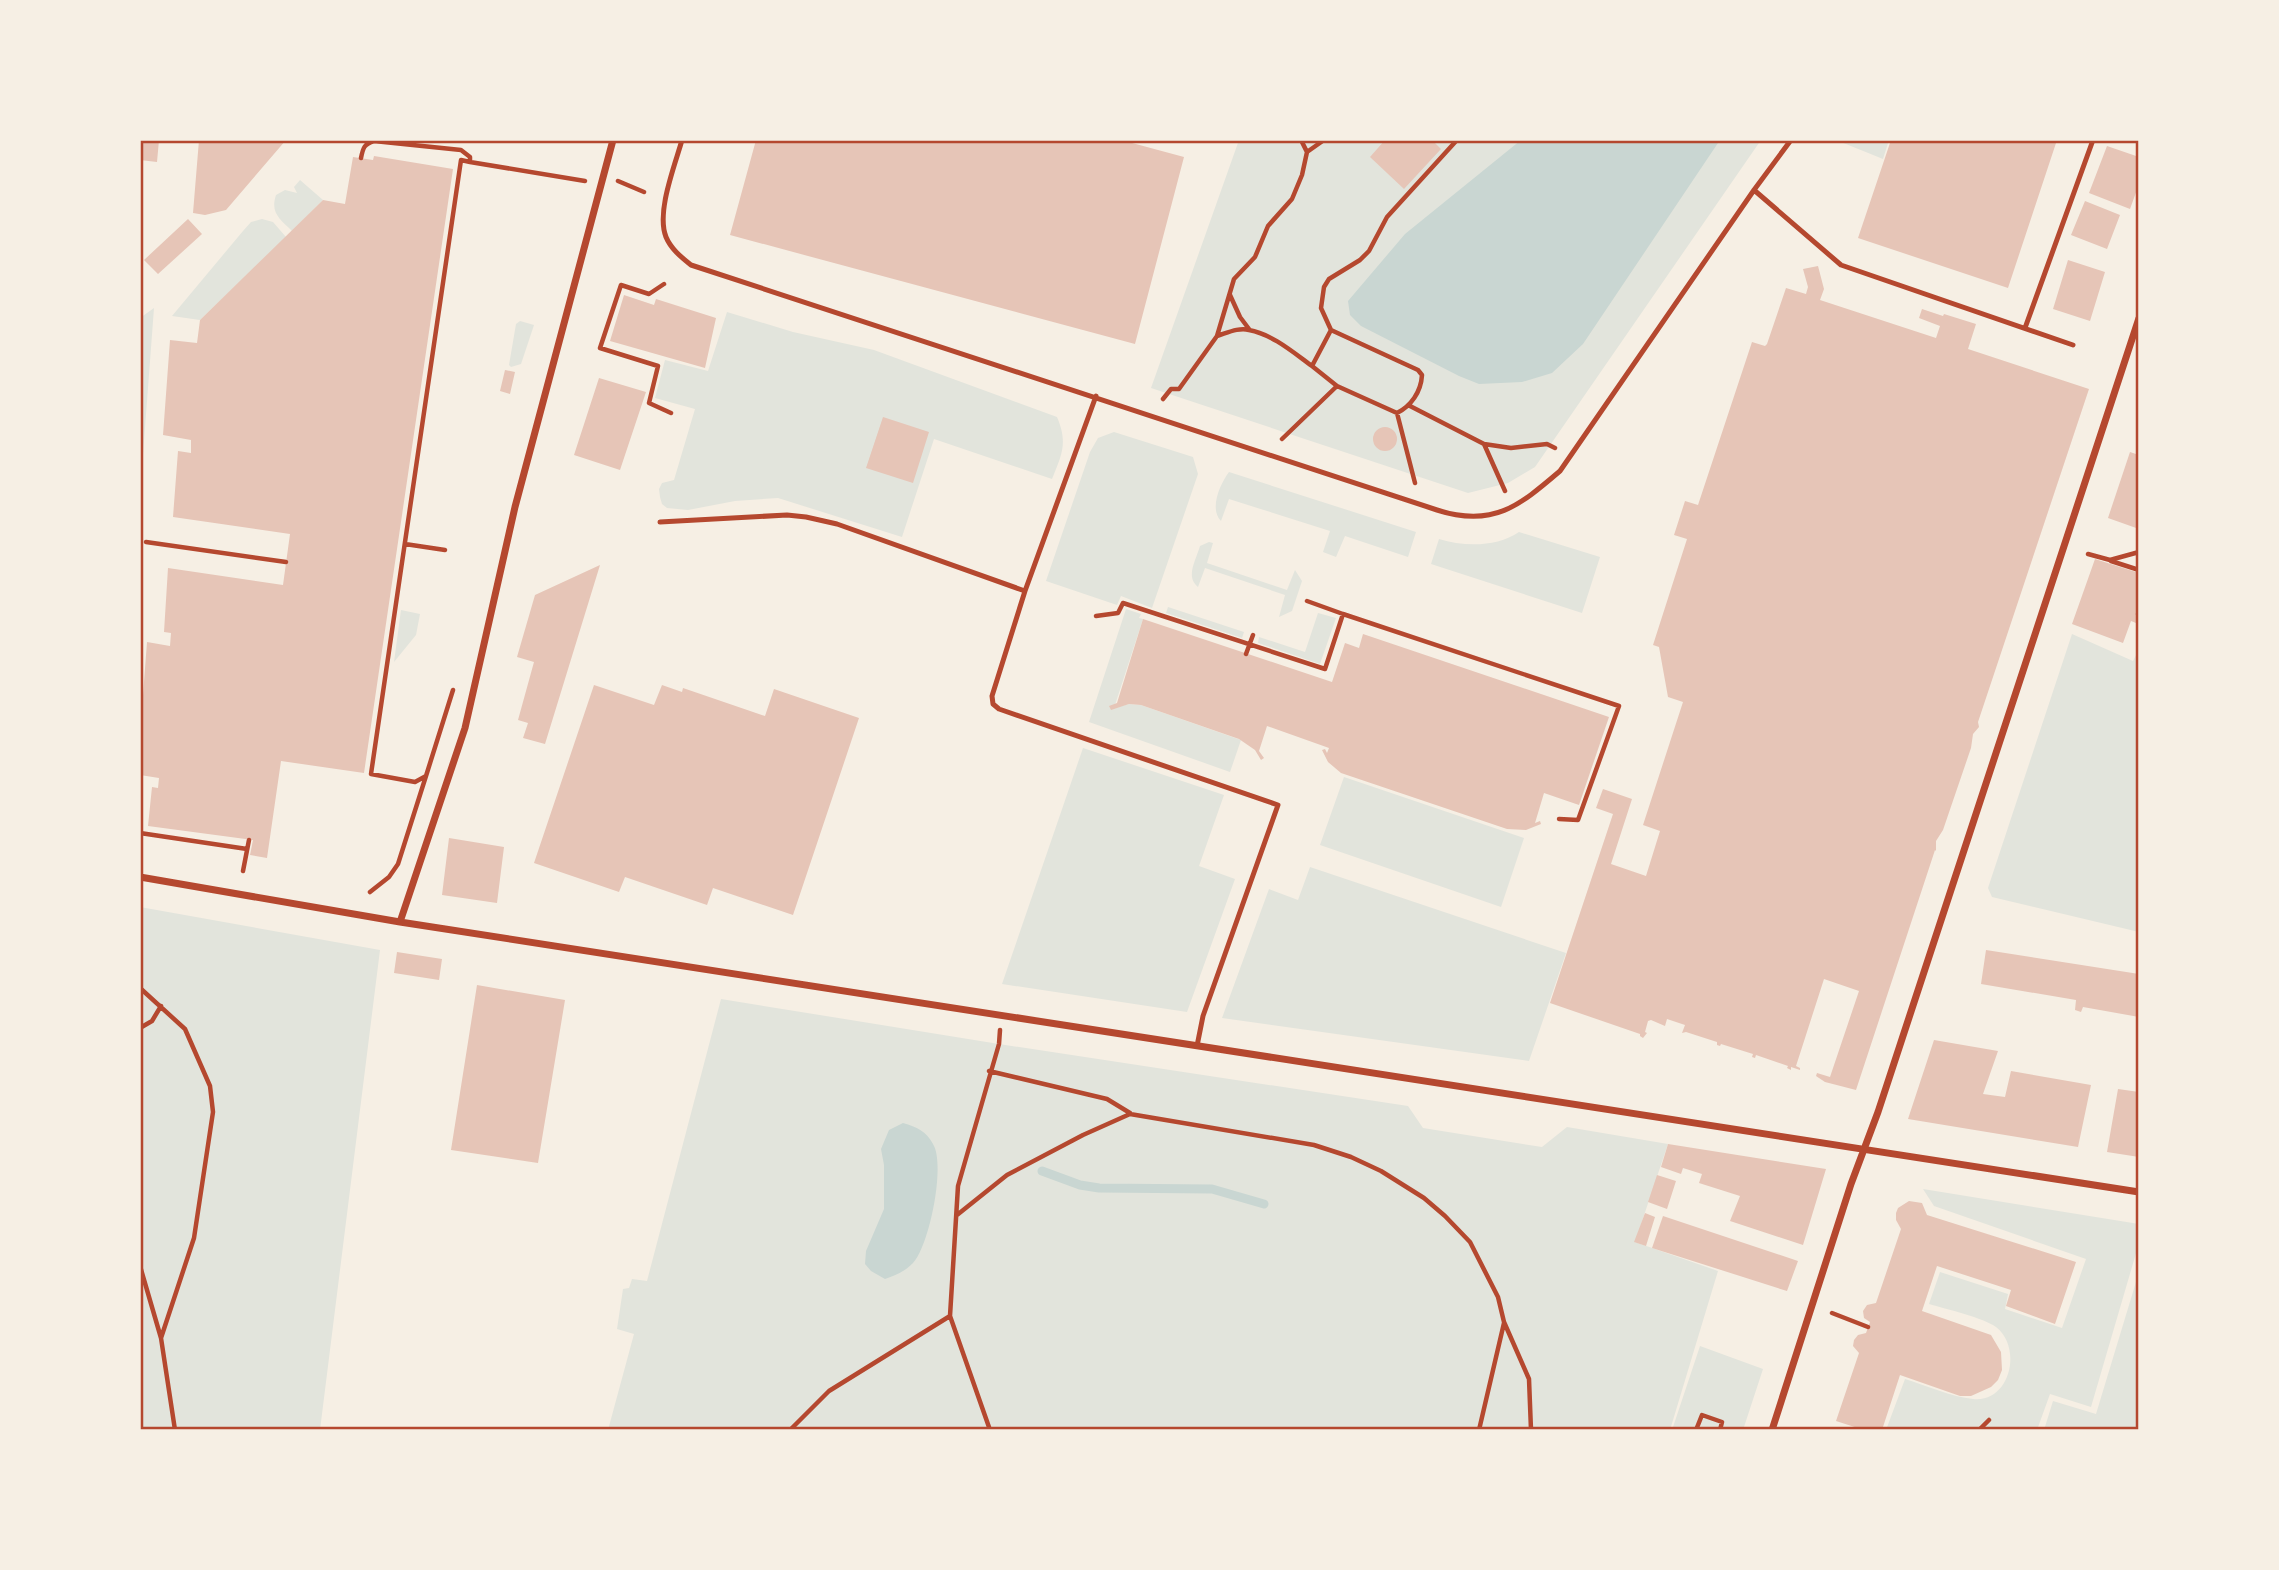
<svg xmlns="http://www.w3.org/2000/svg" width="2279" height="1570" font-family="'Noto Sans',sans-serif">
<rect width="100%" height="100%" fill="#f6efe4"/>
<!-- green -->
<path fill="#e2e4dc" d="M1239 140H1761L1535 467 1508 483 1468 493 1151 388Z
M1836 140H1889L1883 159Z
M300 180 323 200 292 231C280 219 270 213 276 195L285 190 297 193 294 187Z
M262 219 273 222 286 237 200 320 172 316 243 231 251 222Z
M154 308 140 494V318Z
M727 312 793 332 874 350 1057 417C1068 443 1062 454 1052 479L934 439 902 537 778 498 735 501 688 510 667 508 662 504 660 497 659 489 662 483 674 480 695 409 655 398 665 360 708 371Z
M520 321 534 325 521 364 511 367 509 365 516 324Z
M1114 432 1193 457 1198 474 1152 608 1121 596 1117 605 1046 581 1090 452 1098 438Z
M1229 472 1416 532 1408 557 1345 536 1336 557 1323 552 1330 531 1229 499 1221 521C1209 509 1220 484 1229 472Z
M1519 532 1600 557 1582 613 1431 564 1439 539C1465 547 1497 547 1519 532Z
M1209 542 1213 543 1207 563 1287 590 1295 570 1302 581 1292 611 1279 617 1285 595 1205 568 1198 587C1185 577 1196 560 1200 546Z
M1168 607 1244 632 1242 638 1166 613Z
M1126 609 1141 614 1139 618 1143 619 1114 708 1129 704 1141 705 1241 740 1230 772 1089 722Z
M401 610 420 614 416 635 394 662Z
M1318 613 1336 618 1320 664 1258 643 1259 637 1305 652Z
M2072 634 2133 661 2139 649V932L1992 897 1988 888Z
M1083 748 1224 795 1199 866 1235 879 1187 1012 1002 984Z
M1344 777 1524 838 1501 907 1320 845Z
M1310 867 1566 953 1529 1061 1222 1018 1269 889 1298 900Z
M140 907 380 950 320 1430H140Z
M721 999 999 1044 1408 1106 1423 1128 1542 1147 1567 1127 1668 1144 1635 1242 1718 1271 1670 1430H608L634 1334 617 1329 623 1289 629 1288 632 1279 647 1281Z
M1923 1189 2139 1224V1243L2091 1407 2050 1394 2037 1430H1886L1905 1379C1925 1385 1952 1397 1973 1399 2010 1403 2023 1348 1996 1327 1984 1318 1946 1309 1929 1304L1940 1272 2008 1294 2005 1309 2062 1328 2086 1259 1934 1206Z
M2139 1272V1430H2044L2053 1401 2096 1414Z
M1700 1346 1763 1369 1743 1430H1672Z"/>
<!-- water -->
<path fill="#c9d6d2" d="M1521 140H1720L1583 344 1552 373 1522 382 1479 384 1459 376 1361 326 1350 315 1348 301 1405 234Z
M903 1123C917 1127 926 1131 933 1144 946 1165 929 1246 913 1263 904 1272 896 1275 885 1279L871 1271 865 1264 866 1251 884 1209V1165L881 1149 889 1130Z"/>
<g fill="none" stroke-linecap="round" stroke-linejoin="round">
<!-- stream -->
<path stroke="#c9d6d2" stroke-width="9" d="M1042 1171 1080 1185 1099 1188 1212 1189 1264 1204"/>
</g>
<!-- building -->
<path fill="#e6c5b7" d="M140 140H159L157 162 140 160Z
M199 140H286L226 210 205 215 193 213Z
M756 140H1121L1184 157 1135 344 730 235Z
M1385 140H1432L1441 149 1404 189 1370 157Z
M1891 140H2057L2008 288 1858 238Z
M2107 146 2139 157V184L2130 209 2089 193Z
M374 156 453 169 364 773 281 761 267 858 250 855 253 840 148 826 152 787 158 788 159 778 140 775V735L147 642 170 646 171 633 164 632 168 568 283 585 290 534 173 517 178 451 191 453V440L163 435 170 340 197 343 200 320 323 200 345 204 353 157 373 160Z
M2085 201 2120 215 2107 249 2071 235Z
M188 219 202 234 158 274 144 260Z
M2068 260 2105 272 2090 321 2053 309Z
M1818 266 1824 289 1820 300 1936 338 1940 326 1919 318 1922 309 1943 316 1944 314 1976 324 1968 349 2089 389 1978 722 1979 727 1973 734 1971 748 1943 830 1936 841V851L1935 850 1856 1090 1825 1082 1816 1076 1817 1073 1830 1077 1859 991 1824 979 1796 1066 1800 1068V1070L1791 1067V1070L1787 1068 1788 1066 1756 1055 1755 1058 1752 1057 1753 1054 1721 1044 1720 1046 1717 1045V1042L1686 1032 1682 1033 1685 1025 1667 1019 1665 1026 1651 1020 1648 1021 1645 1032 1647 1033 1643 1038 1640 1036V1034L1550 1003 1613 814 1596 808 1603 789 1632 799 1611 864 1646 876 1660 831 1643 825 1683 702 1668 697 1659 647 1653 645 1687 539 1674 535 1685 501 1698 505 1752 342 1765 346 1767 344 1786 288 1806 294 1808 287 1803 269Z
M624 295 654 305 656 299 716 318 705 368 610 341Z
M505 370 515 372 510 394 500 391Z
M599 378 646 392 620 470 574 455Z
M883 417 929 432 913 483 866 468Z
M1373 439a12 12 0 1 1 24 0a12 12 0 1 1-24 0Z
M2130 452 2139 455V529L2108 518Z
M2095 559 2139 573V612L2136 623 2131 621 2123 643 2072 624Z
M600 565 545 744 523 738 528 723 518 720 534 662 517 657 535 595Z
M1143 619 1332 682 1345 643 1359 648 1363 634 1609 717 1579 805 1544 793 1535 823 1540 821 1541 824 1526 830 1507 829 1341 773 1328 762 1322 750 1325 749 1327 753 1329 748 1267 726 1259 751 1264 758 1261 760 1255 750 1239 739 1141 705 1129 704 1111 710 1109 706 1117 703Z
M594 685 654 705 662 685 682 692 683 688 765 716 774 689 859 718 793 915 713 888 707 905 625 877 619 892 534 863Z
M449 838 504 847 497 903 442 895Z
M1986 950 2139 974V1017L2083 1007 2081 1012 2075 1010 2076 1000 1981 984Z
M397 952 442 959 439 980 394 973Z
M477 985 565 1000 538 1163 451 1150Z
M1934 1040 1998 1051 1983 1094 2005 1097 2011 1071 2091 1085 2078 1147 1908 1119Z
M2118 1089 2139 1092V1157L2107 1152Z
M1668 1144 1826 1169 1803 1245 1730 1221 1740 1196 1699 1183 1702 1174 1683 1168 1681 1174 1661 1167Z
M1657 1175 1676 1181 1667 1209 1648 1202Z
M1909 1201 1922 1203 1927 1215 2076 1262 2055 1324 2006 1306 2011 1290 1937 1266 1922 1311 1991 1335 2001 1352 2002 1370 1998 1380 1991 1387 1971 1396H1960L1900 1375 1882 1430H1864L1836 1421 1859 1353 1853 1346 1854 1340 1858 1335 1866 1333 1870 1322 1864 1318 1863 1311 1867 1305 1876 1303 1901 1229 1896 1220V1213L1898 1208Z
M1645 1213 1655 1217 1646 1246 1634 1242Z
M1663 1216 1798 1261 1787 1291 1652 1248Z"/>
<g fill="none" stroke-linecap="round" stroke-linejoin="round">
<!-- path -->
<path stroke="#b5482f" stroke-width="4.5" d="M1307 152 1324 140
M361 158C363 148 364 144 374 141L461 150 470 157V162L585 181
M618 181 644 192
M664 284 649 294 621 285 600 348 658 366 649 403 671 413
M1230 295 1240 317 1249 329
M1331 330 1321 308 1324 287 1329 279 1360 260 1369 251 1387 217 1457 140
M1217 336C1227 333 1239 327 1249 330 1272 334 1294 353 1312 366L1331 330 1418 370 1422 375C1421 392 1411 406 1397 413L1337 386 1312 366
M1163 399 1171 389H1179L1217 336 1234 279 1255 257 1268 226 1292 199 1302 175 1307 152 1301 140
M1410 406 1484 444 1511 448 1547 444 1555 448
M1397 413 1415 483
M1282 439 1337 386
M1484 444 1505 491
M146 542 286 562
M405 544 445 550
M2088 554 2110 560 2139 552
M2111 561 2139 570
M1307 601 1343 614
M2138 614H2139
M1096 616 1118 613 1123 603 1325 669 1343 614 1619 706 1578 820 1559 819
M1246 654 1253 635
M426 776 453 690
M140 833 247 849
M243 871 249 840
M370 892 389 877 398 864 426 776 415 782 371 774 461 160 470 162
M140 988 185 1029 210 1086 213 1112 194 1238 161 1338
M140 1028 152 1021 161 1006
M989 1071 1107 1099 1130 1113
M957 1215 1007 1175 1083 1135 1130 1114 1314 1145 1351 1157 1381 1171 1424 1198 1445 1216 1470 1242 1498 1297 1504 1322 1529 1379 1531 1430
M140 1266 161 1338 175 1430
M1832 1313 1868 1327
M790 1430 829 1391 950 1316
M990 1430 950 1316 958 1186 999 1044 1000 1030
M1479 1430 1504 1323
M1696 1430 1702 1415 1722 1422 1720 1430
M1979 1430 1989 1420"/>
<!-- service -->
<path stroke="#b5482f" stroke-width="5" d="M682 140C675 165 656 212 666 237 671 249 681 257 691 265L1437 510C1493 528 1519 506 1560 471L1754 190 1791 140
M1754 190 1841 265 2073 345
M2025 328 2093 140
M660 522 787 515 806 517 837 524 1025 591 1096 396
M1025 591 992 696 993 704 999 709 1278 805 1203 1016 1197 1046"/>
<!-- minor -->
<path stroke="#b5482f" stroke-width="7" d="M140 877 400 922 2139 1192
M400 922 465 728 515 507 613 140
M1772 1430 1851 1184 1878 1112 2139 318"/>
</g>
<!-- border -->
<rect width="2279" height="1570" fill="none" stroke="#f6efe4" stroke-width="284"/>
<rect x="142" y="142" width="1995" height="1286" fill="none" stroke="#b5482f" stroke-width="2.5"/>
</svg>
